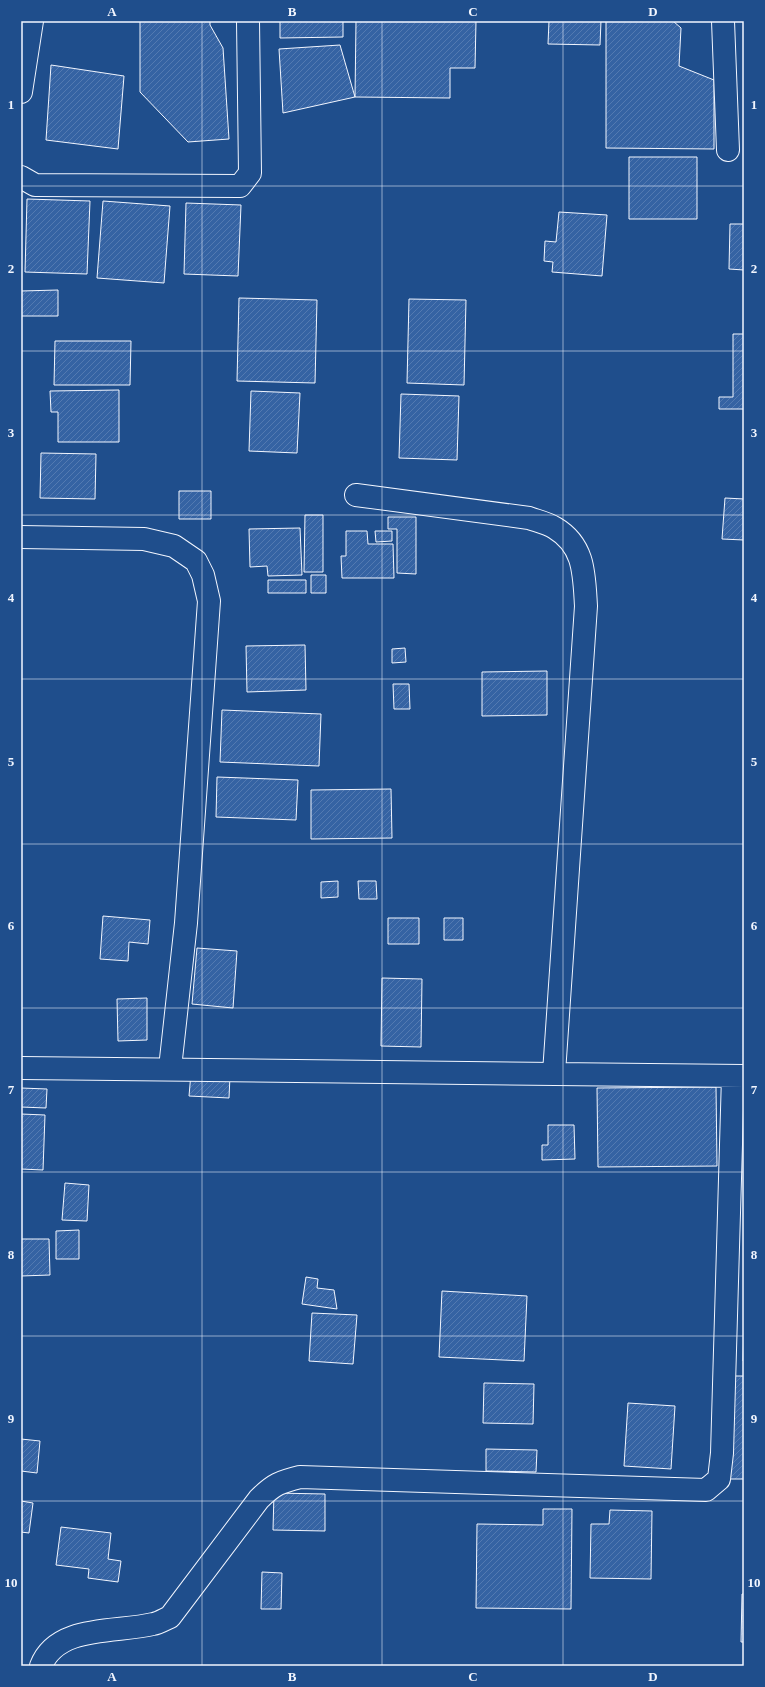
<svg xmlns="http://www.w3.org/2000/svg" width="765" height="1687" font-family="Georgia,serif">
<defs>
<pattern id="building-hatch" width="6" height="6" patternUnits="userSpaceOnUse"><rect width="6" height="6" fill="#3563a3"/><path d="M-1 1l2-2M0 6l6-6M5 7l2-2" fill="none" stroke="#537ab1"/></pattern>
</defs>
<rect width="100%" height="100%" fill="#1f4e8c"/>
<!-- building -->
<path fill="url(#building-hatch)" stroke="#f2f6ff" d="M140 21H210V25L223 48 229 139 188 142 140 92Z
M280 21H343V37L280 38Z
M356 21H476L475 68H450V98L355 97Z
M549 21H601L600 45 548 44Z
M606 21H673L681 28 679 66 714 80V149L606 148Z
M340 45 355 97 283 113 279 49Z
M51 65 124 76 118 149 46 140Z
M629 157H697V219H629Z
M27 199 90 201 87 274 25 272Z
M103 201 170 206 164 283 97 278Z
M186 203 241 205 238 276 184 274Z
M559 212 607 215 602 276 552 272 553 262 544 261 545 241 556 242Z
M730 224H744V270L729 269Z
M58 290V316H21V291Z
M239 298 317 300 315 383 237 381Z
M409 299 466 300 464 385 407 383Z
M733 334H744V409H719V397H733Z
M55 341H131L130 385H54Z
M119 390V442H58V412H51L50 391Z
M251 391 300 393 297 453 249 451Z
M401 394 459 396 457 460 399 458Z
M41 453 96 454 95 499 40 498Z
M179 491H211V519H179Z
M725 498 744 499V540L722 539Z
M305 515H323V572H304Z
M388 517H416V574L397 573V529H388Z
M300 528 302 575 268 576 267 566 250 567 249 529Z
M346 531H367L368 544H393L394 578H342L341 556H346Z
M375 531H392V541L376 542Z
M311 575H326V593H311Z
M268 580H306V593H268Z
M305 645 306 690 247 692 246 646Z
M405 648 406 662 392 663V649Z
M547 671V715L482 716V672Z
M393 684H409L410 709H394Z
M222 710 321 714 319 766 220 762Z
M217 777 298 780 296 820 216 817Z
M391 789 392 838 311 839V790Z
M338 881V897L321 898V882Z
M358 881H376L377 899H359Z
M103 916 150 920 148 944 129 942 128 961 100 959Z
M388 918H419V944H388Z
M444 918H463V940H444Z
M197 948 237 951 233 1008 192 1004Z
M382 978 422 979 421 1047 381 1046Z
M147 998V1040L118 1041 117 999Z
M191 1073 230 1076 229 1098 189 1096Z
M716 1087 717 1166 598 1167 597 1088Z
M21 1088 47 1089 46 1108 21 1107Z
M21 1114 45 1115 43 1170 21 1169Z
M548 1125H574L575 1159 542 1160V1145H548Z
M65 1183 89 1185 87 1221 62 1220Z
M79 1230V1259H56V1231Z
M21 1239H49L50 1275 21 1276Z
M306 1277 318 1279 317 1288 334 1290 337 1309 302 1304Z
M442 1291 527 1296 524 1361 439 1357Z
M312 1313 357 1315 353 1364 309 1361Z
M744 1327V1361H743Z
M733 1376H744V1479H729Z
M484 1383 534 1384 533 1424 483 1423Z
M628 1403 675 1406 671 1469 624 1466Z
M21 1439 40 1441 37 1473 21 1471Z
M486 1449 537 1450 536 1472 486 1471Z
M274 1493 325 1494V1531L273 1530Z
M21 1501 33 1503 29 1533 21 1532Z
M543 1509H572L571 1609 476 1608 477 1524 543 1525Z
M610 1510 652 1511 651 1579 590 1578 591 1524H609Z
M61 1527 111 1533 108 1559 121 1561 118 1582 88 1578 89 1569 56 1565Z
M262 1572 282 1573 281 1609H261Z
M742 1594H744V1642H741Z"/>
<g fill="none" stroke-linecap="round" stroke-linejoin="round">
<!-- street casing -->
<g stroke="#f2f6ff" stroke-width="24">
<path id="street" d="M723 21 728 150
M21 92 32 21
M21 177 35 185 240 186 250 173 248 21
M356 495 529 518C537 521 547 523 555 528 585 546 584 575 586 606L554 1073
M21 537 144 539 174 546 196 561 203 575 209 601 186 923 170 1068
M21 1068 744 1076
M41 1666C57 1624 118 1633 153 1624 159 1623 165 1619 170 1617L259 1499C274 1484 280 1482 300 1477L706 1490 719 1479 722 1453 733 1076"/>
</g>
<!-- street -->
<use href="#street" stroke="#1f4e8c" stroke-width="22"/>
</g>
<!-- grid -->
<path fill="none" stroke="#f2f6ff" stroke-width="1" stroke-opacity="0.55" d="M202 21V1666M382 21V1666M563 21V1666M21 186H744M21 351H744M21 515H744M21 679H744M21 844H744M21 1008H744M21 1172H744M21 1336H744M21 1501H744"/>
<!-- border -->
<rect width="765" height="1687" fill="none" stroke="#1f4e8c" stroke-width="44"/>
<rect x="22" y="22" width="721" height="1643" fill="none" stroke="#f2f6ff" stroke-width="1.5"/>
<g font-size="13" text-anchor="middle" font-weight="bold" fill="#f2f6ff">
<text x="112" y="16">A</text>
<text x="292" y="16">B</text>
<text x="473" y="16">C</text>
<text x="653" y="16">D</text>
<text x="11" y="109">1</text>
<text x="754" y="109">1</text>
<text x="11" y="273">2</text>
<text x="754" y="273">2</text>
<text x="11" y="437">3</text>
<text x="754" y="437">3</text>
<text x="11" y="602">4</text>
<text x="754" y="602">4</text>
<text x="11" y="766">5</text>
<text x="754" y="766">5</text>
<text x="11" y="930">6</text>
<text x="754" y="930">6</text>
<text x="11" y="1094">7</text>
<text x="754" y="1094">7</text>
<text x="11" y="1259">8</text>
<text x="754" y="1259">8</text>
<text x="11" y="1423">9</text>
<text x="754" y="1423">9</text>
<text x="11" y="1587">10</text>
<text x="754" y="1587">10</text>
<text x="112" y="1681">A</text>
<text x="292" y="1681">B</text>
<text x="473" y="1681">C</text>
<text x="653" y="1681">D</text>
</g>
</svg>
